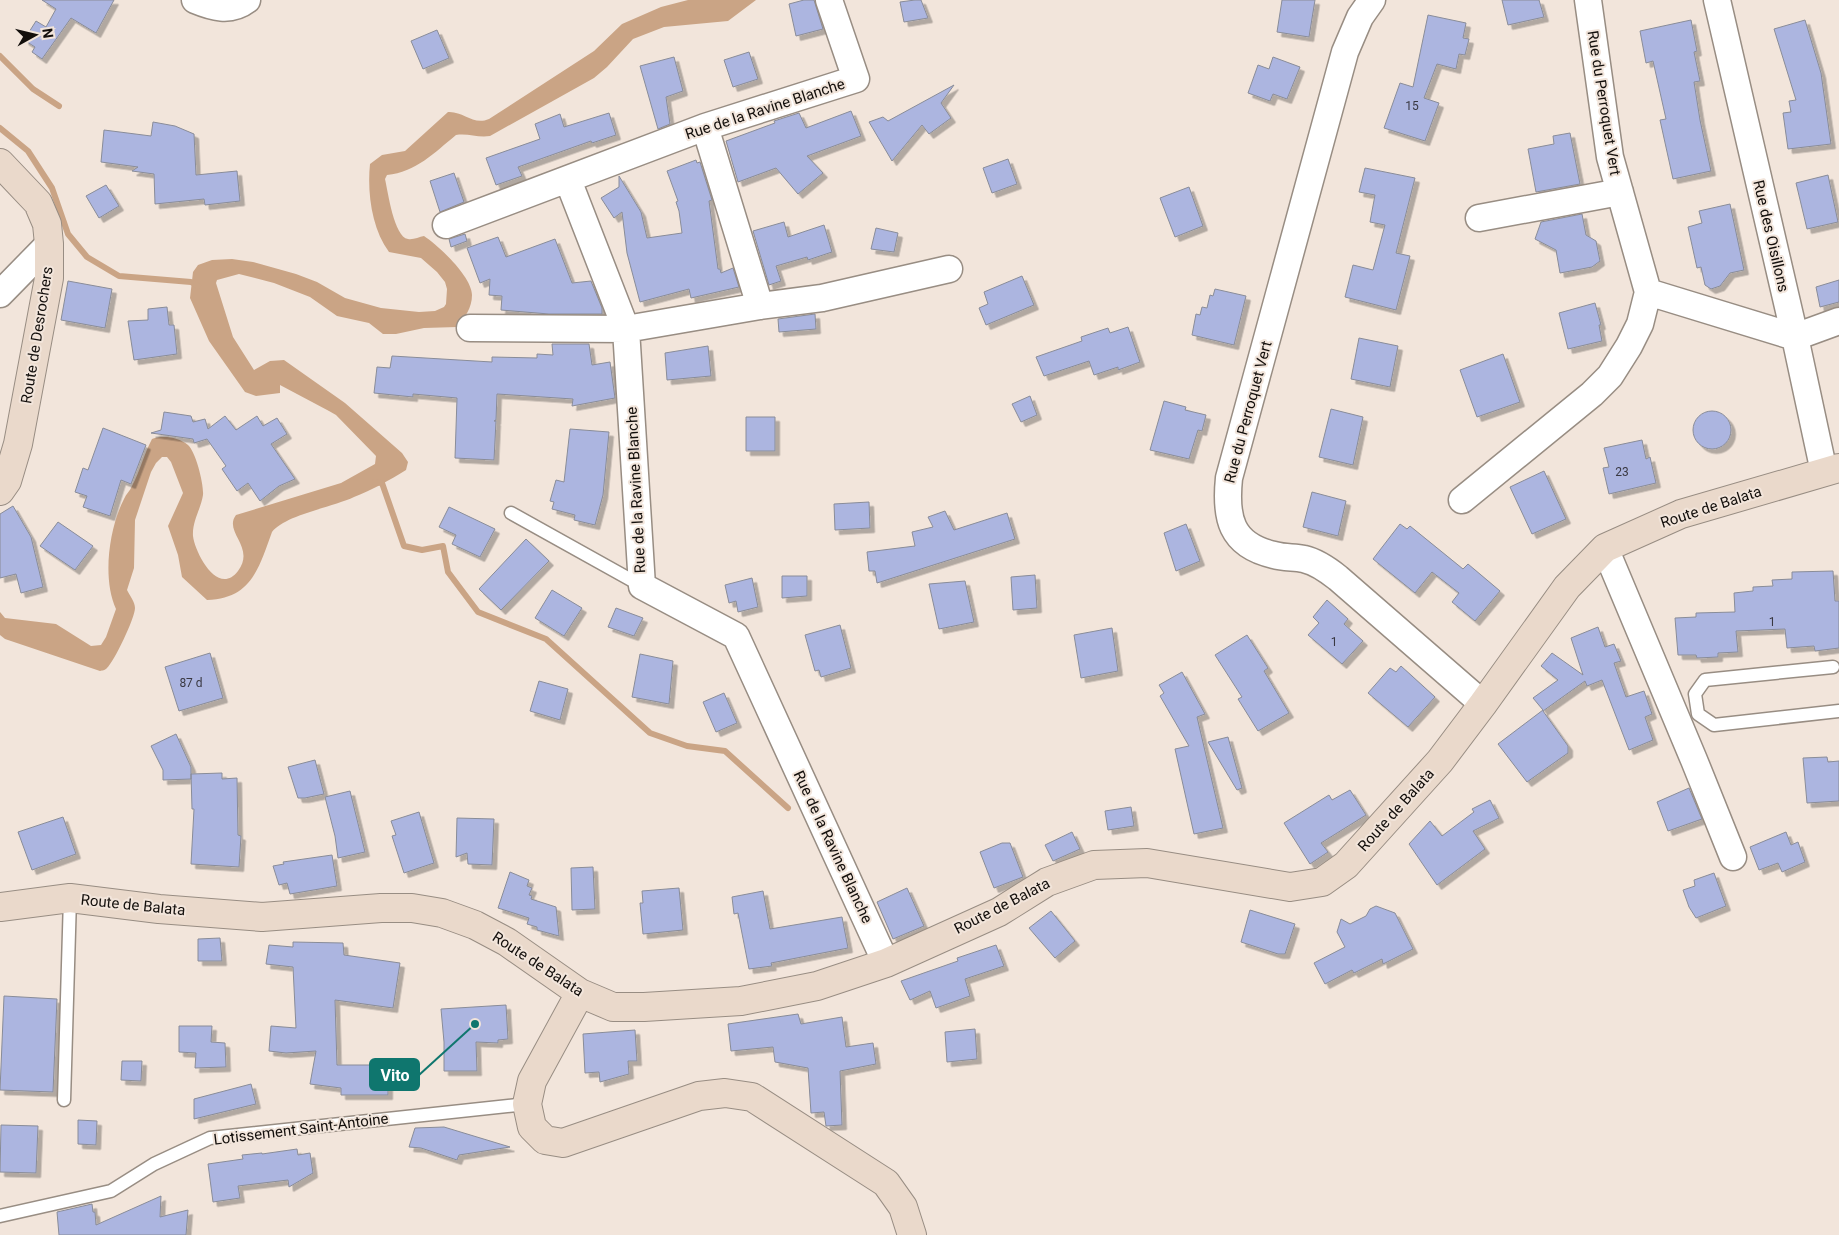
<svg xmlns="http://www.w3.org/2000/svg" width="1839" height="1235" font-family="Roboto,sans-serif">
<defs>
<filter id="shadow"><feDropShadow dx="4.5" dy="4.5" stdDeviation="0" flood-color="#0004"/></filter>
</defs>
<rect width="100%" height="100%" fill="#f2e5db"/>
<!-- water -->
<path fill="#caa485" d="M688 0H756L728 21 664 27 633 39 607 67 594 78 490 136C478 138 468 133 456 135 434 153 416 172 387 175L385 179C388 192 394 237 408 239 413 240 419 237 424 236 439 246 472 277 472 295 472 308 465 317 457 327L424 328 396 334H383L369 323 337 316 310 297 274 283 239 274 217 280 216 283 233 337 254 370 270 361 284 360 345 403 402 453 408 462 406 470C390 480 372 490 354 497 333 507 285 515 272 532 259 567 252 599 207 600L182 577 178 555 168 526 183 493 171 462 167 457H162L156 463 151 472 135 520 134 568 127 590C130 596 135 602 135 608 135 618 114 662 107 668 104 671 103 670 100 671L5 639 0 635V612L5 618 56 624 91 646 101 645 106 637 116 609C102 579 109 528 124 499 126 494 130 491 132 486 140 471 144 454 152 439 163 435 178 437 188 445 196 452 204 485 203 495 201 509 192 521 193 536 195 553 218 597 238 571 256 547 223 532 236 515L341 483 375 464 376 456 336 415 329 411 280 385V393L256 396 245 392 209 341 190 298 193 272 198 265 212 260 232 259 253 262 296 274 317 282 345 298 381 308 419 312 435 311 444 307 446 304 447 289 445 282 437 272 421 258 389 252C372 229 367 193 370 164L382 155 405 151 448 112C464 111 473 126 489 119L594 51 622 24 661 7Z"/>
<g fill="none" stroke-linecap="round" stroke-linejoin="round">
<!-- stream -->
<path stroke="#caa485" stroke-width="6" d="M0 56 33 89 59 106
M0 128 28 151 52 188 68 234 87 257 119 276 191 282 198 286
M375 482 382 483 404 546 422 550 443 546 448 572 478 612 546 639 650 733 687 746 725 751 788 808"/>
</g>
<!-- building -->
<path fill="#acb5e0" stroke="#898c98" filter="url(#shadow)" d="M42 0H114L96 33 71 18 42 59 32 52 35 47 24 40 36 21 46 27 56 9Z
M804 0H814L823 29 796 36 789 4Z
M915 0H921L928 18 904 22 900 2Z
M1282 0H1315L1309 37 1277 32Z
M1502 0H1539L1544 17 1508 25Z
M1428 15 1466 23 1463 38 1469 39 1465 55 1459 54 1456 69 1437 64 1424 98 1439 103 1425 141 1384 128 1400 83 1413 87Z
M1691 20 1697 51 1694 52 1700 81 1694 82 1700 120 1711 171 1673 179 1660 120 1666 119 1653 61 1646 63 1640 31Z
M1805 20 1821 73 1831 144 1788 149 1783 113 1791 112 1789 101 1796 100 1774 29Z
M437 30 449 58 423 69 411 41Z
M749 52 758 79 733 87 724 60Z
M674 57 683 91 666 97 670 124 658 129 640 66Z
M1273 57 1300 67 1287 99 1273 94 1270 101 1248 93 1258 65 1269 69Z
M954 85 941 103 951 118 929 134 922 125 892 161 869 122 883 117 888 121Z
M851 111 861 136 807 156 823 173 798 194 776 168 738 182 726 141 775 123 774 121 799 113 806 128Z
M609 113 616 135 592 143 591 141 518 167 522 176 496 185 486 158 540 139 535 124 560 114 564 127Z
M153 122 175 126 194 134 196 175 237 171 240 201 205 205 204 199 155 204 154 174 132 171 138 167 101 162 104 130 151 136Z
M1570 133 1580 184 1536 192 1528 149 1554 144 1553 136Z
M1008 159 1017 184 992 193 983 168Z
M696 160 697 163 700 162 712 200 709 201 718 269H720L721 273 733 268 739 287 691 298 689 289 640 302 627 253 622 212 614 218 601 198 619 187V176L641 212 647 238 682 233 679 211 676 202 678 201 667 171Z
M1365 168 1415 178 1396 253 1410 256 1396 310 1345 297 1353 265 1373 270 1385 225 1370 222 1375 195 1359 192Z
M454 173 464 202 440 212 430 181Z
M1828 175 1838 222 1807 229 1796 183Z
M106 185 119 206 99 218 86 196Z
M1189 187 1203 226 1175 237 1160 198Z
M1730 204 1744 270 1730 273 1720 286 1711 289 1705 285 1701 267 1697 268 1688 227 1702 223 1699 211Z
M1582 214 1586 235 1596 241 1600 261 1592 267 1560 273 1556 250 1535 239 1541 222Z
M784 222 788 237 824 225 832 252 808 260 807 257 776 266 781 281 769 285 753 231Z
M876 228 898 233 894 252 871 249Z
M465 234 467 241 451 247 449 239Z
M498 237 506 257 555 239 572 283 591 281 602 308V314H549L501 310 502 296 489 295 490 279 480 283 467 248Z
M1022 276 1034 305 986 325 979 308 988 304 984 292Z
M1839 280V302L1820 307 1816 287Z
M68 281 112 289 105 328 61 320Z
M1215 289 1246 296 1234 345 1192 335 1196 314 1200 315 1202 307 1207 308 1210 295 1213 296Z
M1595 303 1601 325H1599L1602 341 1568 349 1559 313Z
M167 307 169 325H174L177 354 134 360 128 321 148 320V309Z
M815 314 816 329 779 332 778 319Z
M1128 327 1140 362 1118 370V367L1094 375 1089 361 1044 376 1036 357 1082 341 1081 337 1108 328 1110 333Z
M1359 338 1398 346 1390 387 1351 379Z
M552 344H589L592 365 610 362 615 398 572 406 573 399 497 394 496 420 494 421H496L494 460 455 458 457 398 413 394V397L374 393 377 367 390 368 392 356 492 362V357L537 358V354L553 355Z
M708 346 711 376 667 380 665 353Z
M1503 354 1520 402 1477 417 1460 370Z
M1030 396 1037 415 1021 422 1012 404Z
M1164 401 1186 407 1185 410 1206 415 1202 431 1198 430 1189 459 1150 450Z
M1331 409 1363 417 1353 465 1319 457Z
M1693 430a19 19 0 1 1 38 0a19 19 0 1 1-38 0Z
M164 412 191 416 193 422 205 419 208 429 225 416 236 430 257 416 263 426 277 418 287 434 271 444 295 479 279 486 260 501 248 483 237 491 222 469 226 466 207 439 194 443 193 439 151 433 161 430Z
M746 417H775V451H746Z
M103 428 146 445 131 484 121 480 110 516 83 507 87 496 75 492 83 468 88 470Z
M570 429 609 432 603 495 595 525 574 520 575 515 552 509 554 502 550 501 556 480 564 482Z
M1642 440 1646 459 1650 457 1656 483 1609 494 1603 468 1609 467 1604 448Z
M1544 471 1566 519 1532 534 1510 487Z
M1312 492 1346 501 1338 536 1303 527Z
M869 502 870 528 835 530 834 504Z
M13 506 31 537 43 587 21 593 16 574 0 578V514Z
M449 507 495 529 480 557 452 544 456 535 439 527Z
M945 511 954 530 1007 513 1015 539 877 583 875 571H869L867 552 915 546 912 532 933 527 928 517Z
M58 522 93 546 75 570 40 546Z
M1186 524 1200 561 1176 571 1164 533Z
M1400 524 1407 529 1410 526 1463 569 1468 564 1500 591 1475 621 1452 602 1459 593 1432 572 1415 593 1373 559Z
M526 539 549 561 501 610 479 589Z
M1833 571 1835 601H1839V648L1815 651 1814 646 1787 648 1785 629 1736 631 1738 652 1718 653V657L1697 658 1696 655H1678L1675 618 1696 617V613L1735 612 1734 593 1753 591V587L1773 586 1772 580 1792 579V572Z
M1035 575 1037 608 1013 610 1011 577Z
M782 576H807V596L782 598Z
M752 578 758 607 738 612 736 601 729 603 725 585Z
M965 581 974 622 939 629 929 584Z
M552 590 582 608 564 636 535 618Z
M1327 600 1348 619 1344 624 1363 641 1342 664 1308 635 1319 623 1313 617Z
M616 608 643 618 634 636 608 627Z
M840 625 851 668 821 677 819 670 815 671 805 635Z
M1598 627 1605 647 1614 644 1621 661 1614 663 1626 697 1644 691 1652 714 1645 717 1653 740 1629 750 1602 680 1587 686 1585 681 1543 711 1568 746V753L1527 782 1498 744 1543 710 1533 698 1558 680 1541 666 1552 653 1583 675 1571 638Z
M1112 628 1118 671 1081 678 1074 635Z
M1247 635 1268 668 1264 671 1289 713 1258 731 1238 699 1242 697 1215 655Z
M210 653 223 698 179 711 165 667Z
M640 654 673 661 669 704 632 697Z
M1401 666 1435 697 1408 727 1368 693 1390 668 1396 672Z
M1182 672 1205 714 1197 717 1223 828 1194 834 1175 749 1189 746 1160 696 1164 693 1159 685Z
M539 681 568 689 560 720 530 711Z
M724 693 737 723 716 732 703 702Z
M176 734 191 767V779L163 780V770L151 746Z
M1228 737 1242 788 1237 790 1208 742Z
M1827 757 1828 762 1839 761V801L1807 803 1803 758Z
M315 760 324 794 305 798H298L288 767Z
M222 773V779L237 778 238 835 241 836 239 867 191 864 194 809H192L191 774Z
M1689 788 1702 819 1668 831 1657 802Z
M1350 790 1366 815 1321 843 1328 852 1310 864 1284 823 1329 795 1332 800Z
M350 791 365 852 338 858 335 836 325 797Z
M1490 800 1499 818 1473 831 1485 849 1437 885 1409 844 1430 821 1442 836 1474 812 1472 809Z
M1131 807 1134 826 1108 830 1105 811Z
M419 812 434 863 404 873 392 836 396 835 391 821Z
M63 817 76 854 32 870 18 832Z
M457 818 494 819 492 865 468 864 467 853 456 857Z
M1072 832 1080 849 1053 861 1045 845Z
M1786 832 1791 845 1798 842 1805 862 1782 872 1778 863 1759 870 1750 847Z
M1002 843H1010L1023 877 994 888 980 852Z
M332 855 337 886 290 894 287 883 279 885 273 866 284 864 283 862Z
M593 867 595 909 572 910 571 868Z
M510 872 529 880 527 886 532 888 529 895 532 896 531 899 556 907 559 936 537 930V927L527 924 529 918 498 908Z
M1714 873 1726 906 1696 918 1689 907 1683 890 1695 886 1694 880Z
M679 888 683 930 643 934 640 903H643L642 891Z
M907 888 924 926 893 939 877 902Z
M763 891 770 929 842 917 848 948 771 963 772 966 749 969 738 913 734 914 732 897Z
M1376 906 1395 913 1413 949 1383 964 1382 959 1354 973 1352 970 1325 984 1314 963 1345 947 1337 932 1341 919 1350 924 1366 916 1370 909Z
M1250 910 1295 924 1285 954H1278L1241 942Z
M1051 911 1075 941 1055 958 1029 928Z
M220 938 222 961H198V939Z
M293 942 343 943 344 955 400 963 393 1008 335 1000 337 1065H388V1095H341V1088L310 1084 316 1051 286 1053 269 1051 271 1026 296 1028 293 967 266 964 269 945 293 947Z
M996 945 1004 966 965 979 970 996 936 1008 930 991 910 1000 901 981 958 961 957 958Z
M4 996 57 999 53 1092 0 1090Z
M506 1005 508 1039 498 1040V1043L476 1042 477 1071H444V1042L441 1009Z
M798 1014 801 1024 842 1017 846 1047 873 1043 876 1064 840 1071 842 1125 826 1126 824 1112 811 1113 808 1068 775 1062 773 1047 731 1051 728 1024Z
M179 1026H212L211 1042 225 1043 226 1067 195 1068 196 1053 179 1052Z
M975 1029 977 1059 947 1062 945 1032Z
M635 1030 637 1061H628L629 1074 600 1082 599 1072 585 1073 583 1034Z
M122 1061H142L141 1081 121 1080Z
M251 1084 256 1104 194 1119V1099Z
M78 1120 97 1121 96 1145 78 1144Z
M1 1125 38 1126 36 1173 0 1172Z
M444 1127 510 1147 459 1155 457 1160 421 1148 409 1147 415 1128Z
M297 1149 298 1155 310 1153 313 1173 289 1187 288 1180 238 1186 240 1198 213 1202 208 1164 243 1159 242 1155 262 1153V1154Z
M161 1196 160 1217 188 1210 186 1235H59L57 1212 92 1204 93 1212H95L96 1225Z"/>
<g fill="none" stroke-linecap="round" stroke-linejoin="round">
<!-- lane casing -->
<g stroke="#988d83" stroke-width="15">
<path id="lane" d="M511 513 642 586
M1833 667 1705 680 1695 694 1698 714 1714 725 1839 711
M64 1100 70 898
M0 1216 111 1191 154 1164 210 1138 527 1104"/>
</g>
<!-- street casing -->
<g stroke="#988d83" stroke-width="29">
<path id="street" d="M195 0C212 7 230 13 247 0
M1372 0 1360 17 1345 52 1229 478C1225 517 1230 545 1274 555 1284 558 1294 557 1304 559 1317 562 1328 570 1338 578L1483 704
M1717 0 1795 337 1824 472
M705 127 760 306
M568 180 626 329 642 586 736 636 886 963
M1479 218 1620 192
M446 225 705 127 856 79 829 0
M1648 292 1795 337 1839 321
M0 294 49 244
M470 328 626 329 760 306 822 298 949 269
M1462 500 1592 394 1610 376 1629 346 1640 324 1648 292 1610 157 1588 0
M1605 548 1694 760 1733 857"/>
</g>
<!-- secondary casing -->
<g stroke="#988d83" stroke-width="30">
<path id="secondary" d="M0 163 38 203 47 224 49 244V278L18 444 7 481 0 491
M0 907 70 898 159 909 262 917 381 908H412L442 913 475 925 507 942 580 993 613 1007H644L741 1001 817 986 886 963 999 912 1047 882 1094 865 1147 863 1290 887 1322 882 1346 865 1440 761 1483 704 1567 587 1605 548 1681 514 1839 468
M580 993 532 1081 527 1104 532 1127 545 1140 563 1143 699 1096 725 1093 752 1097 886 1183 903 1207 912 1235"/>
</g>
<!-- lane -->
<use href="#lane" stroke="#fff" stroke-width="12"/>
<!-- street -->
<use href="#street" stroke="#fff" stroke-width="26"/>
<!-- secondary -->
<use href="#secondary" stroke="#ead9cb" stroke-width="28"/>
</g>
<g text-anchor="middle" dominant-baseline="central" stroke-width="4" stroke-linejoin="round" paint-order="stroke">
<!-- number labels -->
<g font-size="12" fill="#393841">
<text x="1412" y="106">15</text>
<text x="1622" y="472">23</text>
<text x="1772" y="622">1</text>
<text x="1334" y="642">1</text>
<text x="191" y="683">87 d</text>
</g>
<!-- street labels -->
<g font-size="15" fill="#130f0c" stroke="#f2e5db">
<text transform="translate(1604 103) rotate(81)">Rue du Perroquet Vert</text>
<text transform="translate(765 109) rotate(-18)">Rue de la Ravine Blanche</text>
<text transform="translate(1771 236) rotate(77)">Rue des Oisillons</text>
<text transform="translate(37 335) rotate(-81)">Route de Desrochers</text>
<text transform="translate(1248 412) rotate(-75)">Rue du Perroquet Vert</text>
<text transform="translate(636 490) rotate(-93)">Rue de la Ravine Blanche</text>
<text transform="translate(1711 507) rotate(-18)">Route de Balata</text>
<text transform="translate(1396 810) rotate(-48)">Route de Balata</text>
<text transform="translate(833 847) rotate(65)">Rue de la Ravine Blanche</text>
<text transform="translate(133 905) rotate(6)">Route de Balata</text>
<text transform="translate(1002 906) rotate(-27)">Route de Balata</text>
<text transform="translate(538 964) rotate(33)">Route de Balata</text>
<text transform="translate(301 1129) rotate(-7)">Lotissement Saint-Antoine</text>
</g>
</g>
<!-- callouts -->
<path fill="none" stroke="#0f766e" stroke-width="2" d="M475 1024L419 1075"/>
<circle fill="#0f766e" stroke="#f2e5db" stroke-width="2" cx="475" cy="1024" r="5"/>
<rect fill="#0f766e" stroke="#0f766e" stroke-width="2" x="370" y="1059" width="49" height="31" rx="5"/>
<g font-size="16" text-anchor="middle" font-weight="bold" fill="#fff">
<text x="395" y="1081">Vito</text>
</g>
<!-- north arrow -->
<g transform="translate(35 35) rotate(82)" stroke="#f2e5db" stroke-width="4" paint-order="stroke">
<path d="M0-4L9 19L0 12L-9 19Z" fill="#130f0c"/>
<text y="-8" font-size="14" font-weight="bold" text-anchor="middle" fill="#130f0c">N</text>
</g>
</svg>
